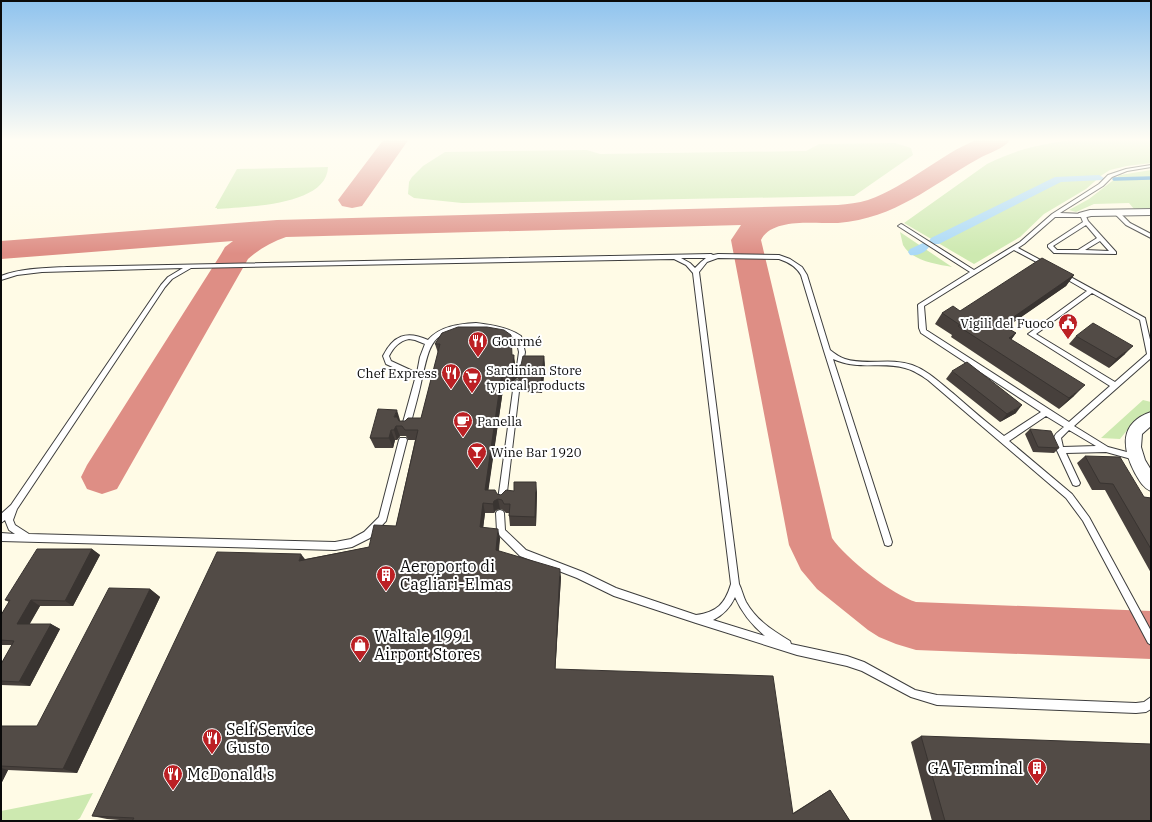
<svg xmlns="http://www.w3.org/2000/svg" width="1152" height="822" font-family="'IBM Plex Serif',serif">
<rect width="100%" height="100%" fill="#fffbe6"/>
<!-- green -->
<path fill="#cde9b0" d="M1090 139H1151V163L1127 166 1110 170 1102 175 1086 189 1044 214 1020 237 974 264 904 223 987 164C1021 147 1052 141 1090 139Z
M895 143 911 148 913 155 854 196 462 203 414 198 408 194 409 182 412 177 423 166 445 152 587 150 600 154 806 151 819 144Z
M328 167C327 206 245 207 217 209V208H215L237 169Z
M1151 170V209H1134L1129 203 1094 204 1076 212 1069 210 1089 199 1120 175Z
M900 232 952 267C936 264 912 261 903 245 902 241 901 236 900 232Z
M1143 400 1151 402V411L1137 418 1120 439 1101 438Z
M93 793 80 818 76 821H1V811Z"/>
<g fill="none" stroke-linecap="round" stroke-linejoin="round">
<!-- stream -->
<path stroke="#2f8dd0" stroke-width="3.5" d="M1114 179 1151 178"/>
<!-- canal -->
<path fill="#aad9f7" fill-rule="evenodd" d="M1099 175 1104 178 1103 180 1061 182 939 244H931L929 241 931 238 1055 177Z
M923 243 927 244 929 247C925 253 917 256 910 255L908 252 910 249Z"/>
<!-- taxiway -->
<path fill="#de8e85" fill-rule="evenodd" d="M384 139H409L362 206 352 208 342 206 338 200Z
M978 139H1011C1004 149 988 153 978 159 930 186 896 218 838 223 817 224 772 217 761 240L832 538C845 558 894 596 916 602L1151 611V659L916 650 896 644 879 637 868 630 817 589 801 570 789 545 731 240 741 225 286 237C272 242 259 249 248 259L117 489 102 494 87 489 81 477 87 465 221 254 225 247 233 241 1 259V241L277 220 838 205C848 204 858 203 868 200 908 186 939 155 978 139Z"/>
<!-- service casing -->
<g stroke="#3d3d3d" stroke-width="2">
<path id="service" d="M1151 165V167L1127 171 1112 177 1103 186 1060 213 1085 214 1088 221 1116 252V254L1054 253 1048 247V245L1083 222 1081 217H1055L1024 244 1018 248 1048 264V266H1044L1014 250 924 306 926 330 1069 422 1110 386 1028 334 1087 291 1061 276V274H1065L1145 318 1151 344V358L1074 426 1108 447 1138 455 1139 457 1138 459 1135 460 1106 452 1066 453 1080 483 1079 485 1076 486 1073 485 1054 444C1053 434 1057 433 1064 427L1046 416 1009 441 1072 494 1089 517 1151 631V645L1148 643 1083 521 1066 498 928 380C921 375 913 370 905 368 880 361 860 371 833 359L892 542 891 545 888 546 885 545 824 351 801 275C796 266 788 262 779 259L718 258 707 262 699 272 739 584C742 590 743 596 746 602 756 620 773 631 790 641L791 644 847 656 864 662 915 690 937 695 1136 703 1144 702 1151 697V709L1146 712 1136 713 937 705 911 697 862 671 847 666 797 655 696 623 614 596 577 578 520 556 498 534 497 531 496 513 497 511 500 510 503 511 504 513 505 530 526 550 583 572 616 588 696 615C717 612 725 604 731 584L693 273 686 265 674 259 191 268 172 279 165 287 17 509 13 520 15 525 29 534 335 542 351 539 364 532 379 517 399 440 400 438H406L407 440 386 521 370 538 352 547 335 550 1 541V533L15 534 9 530 5 520 1 523V514L11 505 161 285 168 277 183 268 42 272 17 275 1 280V276C22 268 45 268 67 267L711 254 713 255 718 254 779 255 790 259 802 267 807 275 830 350C835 354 839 357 845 359 867 366 890 357 912 365 929 371 941 384 955 395 971 409 987 423 1004 436L1041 412 921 333 919 328 918 305 919 304 970 272 898 226 901 224 903 225 974 270 1020 242 1052 214 1099 184 1108 175 1126 169ZM1086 225 1097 238 1078 250H1057L1053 246ZM1100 241 1109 251 1085 250ZM681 258H706L701 262 695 268 690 263ZM1092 293 1140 320 1147 354 1115 382 1036 334ZM1069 430 1096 446 1063 447 1061 438ZM735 597C742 613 752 625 765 636L713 620C723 615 730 608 735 597Z
M1116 210 1118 211 1130 223 1151 234V238L1126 225 1113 212Z
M476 323C492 325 507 327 521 336L525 352 521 375H519L516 373 519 352 516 339C503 331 488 327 472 328 431 330 430 344 422 378 419 394 414 410 410 426L409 428H403L402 426 415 379 410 375 386 364 383 356C393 336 406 330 428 340 440 326 459 324 476 323ZM409 339 415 340 425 344 420 357 417 373 391 361 389 356C394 347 399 341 409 339Z
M517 380 520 383 506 500 505 502 502 503 499 502 498 500 514 383Z"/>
</g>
<!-- minor casing -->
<g stroke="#3d3d3d" stroke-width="2">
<path id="minor" d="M1151 209V215L1091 216 1083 218 1077 215 1079 213 1090 210Z
M1151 412V426L1142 434 1141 447 1145 460 1151 470V491C1143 488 1139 480 1135 473 1122 448 1119 423 1151 412Z"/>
</g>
<!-- service -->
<use href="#service" fill="#fff" fill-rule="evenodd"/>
<!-- minor -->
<use href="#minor" fill="#fff" fill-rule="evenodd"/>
</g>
<!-- wall -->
<path fill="#47403c" d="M1074 275 1066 286 1006 327 1016 333 1011 340 1074 396 1059 409 951 337 952 335 935 324 942 313 960 311Z
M442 333 513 355 515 364 517 366 521 365 544 356 545 367 542 393 526 392 525 383H521L517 378 512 383H504L488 490 497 494 501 495 537 492 536 526H510L509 516V513H506L503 510 500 509 496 510 494 513H485L483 528 500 538 499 551 561 577 555 669 793 813 823 794 830 790 850 821H132L107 819 92 816 305 559 369 547 396 526 415 440H408L406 436H400L397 440H395L393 448H375L370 438 400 420V421H405L421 418 438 353 435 344Z
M1076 336 1125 354 1109 368 1069 344Z
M952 371 1016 413 1000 422 946 379Z
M1030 429 1059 448 1054 453 1033 452 1025 434Z
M1085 456 1144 497 1151 498V573L1105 490H1092L1077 463Z
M92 549 100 555 73 606H40L29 624H51L60 629 30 686 1 685V664L12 645H1V615L9 602 5 600Z
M150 589 160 597 77 773 8 770 1 784V726H37Z
M921 736 1151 821H932L911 742Z"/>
<!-- shaded-wall -->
<path fill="#393431" d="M1074 275 1066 286 994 336 1002 325Z
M1016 333 1008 344 1009 338Z
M1133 346 1125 354 1109 368 1116 359Z
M514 355 517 378 512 383 511 372Z
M544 356 545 367 542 393 541 382Z
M502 372 504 383 487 500 485 490Z
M1085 385 1074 396 1059 409 1069 398Z
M1022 405 1016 413 1000 422 1007 414Z
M397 410 400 420 398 426 394 417Z
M396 426 400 436 397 440 394 430Z
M391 430 395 440 393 448 389 438Z
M536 482 537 492 536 526 535 517Z
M498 499 500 509 496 510 494 513 493 504 494 501Z
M483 503 485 513 482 537 480 527Z
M498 529 500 538 497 559 496 550Z
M92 549 100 555 73 606 65 601Z
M301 554 308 563 299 561Z
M560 569 561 577 555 676V669Z
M150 589 160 597 77 773 63 769Z
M31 600 40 606 27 629 17 624Z
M51 624 60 629 30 686 19 682Z
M1 768 8 770 1 784Z"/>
<!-- building -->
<path fill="#524b46" stroke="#393431" d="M1042 258 1074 275 1002 325 1016 333 1009 338 1085 385 1069 398 958 326 960 325 942 313 953 306 960 311Z
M1093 323 1133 346 1116 359 1076 336Z
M458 327H487L504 330 511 335 512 355H514L513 362 517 366 521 365 523 356H544L541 382H525L526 373H520L516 368 511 372H502L485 490H495L497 494 501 495 506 490 514 491V482H536L535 517 509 516 510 504H504L502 500 498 499 494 501 493 504 483 503 480 527 498 529 496 550 560 569 555 669 773 676 793 814 830 790 850 821H132L134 818 92 816 217 552 301 554 299 561 369 547 374 525 396 526 418 430H405L402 426H396L394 430H391L389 438H370L378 409 397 410 394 417H397L399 421H405L408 418H421L440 344H435L442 333Z
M967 362 1022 405 1007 414 952 371Z
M1030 429 1051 431 1059 448 1038 447Z
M1085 456 1120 457 1144 497 1151 498V549L1113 484 1100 483Z
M37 549H92L65 601 31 600 17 624H51L19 682 1 681V664L14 641 1 640V615L10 600H5Z
M109 588 150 589 63 769 1 766V726H37Z
M921 736 1151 744V821H945Z"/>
<!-- sky -->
<linearGradient id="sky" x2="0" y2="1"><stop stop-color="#8fc3ee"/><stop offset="0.55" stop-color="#fffdf4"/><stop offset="1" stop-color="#fffdf4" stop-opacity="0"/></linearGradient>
<rect width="1152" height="254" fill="url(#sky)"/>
<!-- icons -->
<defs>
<g id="civic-pin" transform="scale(1)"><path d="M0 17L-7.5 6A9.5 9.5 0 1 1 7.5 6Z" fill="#bc2024" stroke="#fff"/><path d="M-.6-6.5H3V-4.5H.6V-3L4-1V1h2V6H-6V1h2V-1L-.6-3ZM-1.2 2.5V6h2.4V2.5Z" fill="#fff"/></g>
<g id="restaurant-pin" transform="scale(1)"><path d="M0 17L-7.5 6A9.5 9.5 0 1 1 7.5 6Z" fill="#bc2024" stroke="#fff"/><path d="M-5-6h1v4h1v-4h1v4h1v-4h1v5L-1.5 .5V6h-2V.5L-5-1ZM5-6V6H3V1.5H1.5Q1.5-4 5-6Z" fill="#fff"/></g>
<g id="supermarket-pin" transform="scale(1)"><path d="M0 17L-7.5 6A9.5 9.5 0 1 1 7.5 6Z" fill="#bc2024" stroke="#fff"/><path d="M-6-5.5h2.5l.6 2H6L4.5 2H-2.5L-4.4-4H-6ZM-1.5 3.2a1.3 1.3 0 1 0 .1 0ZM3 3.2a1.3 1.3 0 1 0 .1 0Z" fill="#fff"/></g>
<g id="cafe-pin" transform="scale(1)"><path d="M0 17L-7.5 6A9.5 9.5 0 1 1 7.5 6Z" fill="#bc2024" stroke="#fff"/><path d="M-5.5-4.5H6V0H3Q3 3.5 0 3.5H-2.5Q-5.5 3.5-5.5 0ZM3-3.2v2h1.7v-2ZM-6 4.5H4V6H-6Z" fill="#fff"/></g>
<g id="bar-pin" transform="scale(1)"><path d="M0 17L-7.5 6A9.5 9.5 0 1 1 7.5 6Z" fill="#bc2024" stroke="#fff"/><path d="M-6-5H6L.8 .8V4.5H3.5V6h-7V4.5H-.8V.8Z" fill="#fff"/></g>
<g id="building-pin" transform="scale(1)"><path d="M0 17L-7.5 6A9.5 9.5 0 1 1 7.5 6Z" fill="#bc2024" stroke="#fff"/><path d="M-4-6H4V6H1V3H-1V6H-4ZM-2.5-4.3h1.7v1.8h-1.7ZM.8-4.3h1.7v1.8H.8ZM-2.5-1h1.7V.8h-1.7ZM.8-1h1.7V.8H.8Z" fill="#fff"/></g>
<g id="shop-pin" transform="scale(1)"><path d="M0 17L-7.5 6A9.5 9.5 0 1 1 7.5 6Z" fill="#bc2024" stroke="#fff"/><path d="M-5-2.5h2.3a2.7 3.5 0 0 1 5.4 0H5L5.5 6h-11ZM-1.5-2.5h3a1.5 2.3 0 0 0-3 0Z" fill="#fff"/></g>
</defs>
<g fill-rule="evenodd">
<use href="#civic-pin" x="1068" y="323"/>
<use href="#restaurant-pin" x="478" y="341"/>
<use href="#restaurant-pin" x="451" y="373"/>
<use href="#supermarket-pin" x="472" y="377"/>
<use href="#cafe-pin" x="463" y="421"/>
<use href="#bar-pin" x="477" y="452"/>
<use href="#building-pin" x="386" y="575"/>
<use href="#shop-pin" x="360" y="645"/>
<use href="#restaurant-pin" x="212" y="738"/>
<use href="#building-pin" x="1037" y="768"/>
<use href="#restaurant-pin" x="173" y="774"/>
</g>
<g text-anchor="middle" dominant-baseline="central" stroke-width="4" stroke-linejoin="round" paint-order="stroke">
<!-- poi labels -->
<g font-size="13" fill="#0a0a0a" stroke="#fff" text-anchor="start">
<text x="1054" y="323" text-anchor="end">Vigili del Fuoco</text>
<text x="492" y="341">Gourmé</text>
<text x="486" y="370">Sardinian Store<tspan x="486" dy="15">typical products</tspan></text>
<text x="437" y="373" text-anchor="end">Chef Express</text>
<text x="477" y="421">Panella</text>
<text x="491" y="452">Wine Bar 1920</text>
</g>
<!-- near-poi labels -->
<g font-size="16" fill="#0a0a0a" stroke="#fff" text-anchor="start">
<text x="400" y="566">Aeroporto di<tspan x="400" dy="18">Cagliari-Elmas</tspan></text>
<text x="374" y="636">Waltale 1991<tspan x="374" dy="18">Airport Stores</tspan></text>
<text x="226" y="729">Self Service<tspan x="226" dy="18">Gusto</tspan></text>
<text x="1023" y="768" text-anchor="end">GA Terminal</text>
<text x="187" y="774">McDonald's</text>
</g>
</g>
<!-- border -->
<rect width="1152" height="822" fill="none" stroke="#0a0a0a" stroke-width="4"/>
</svg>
